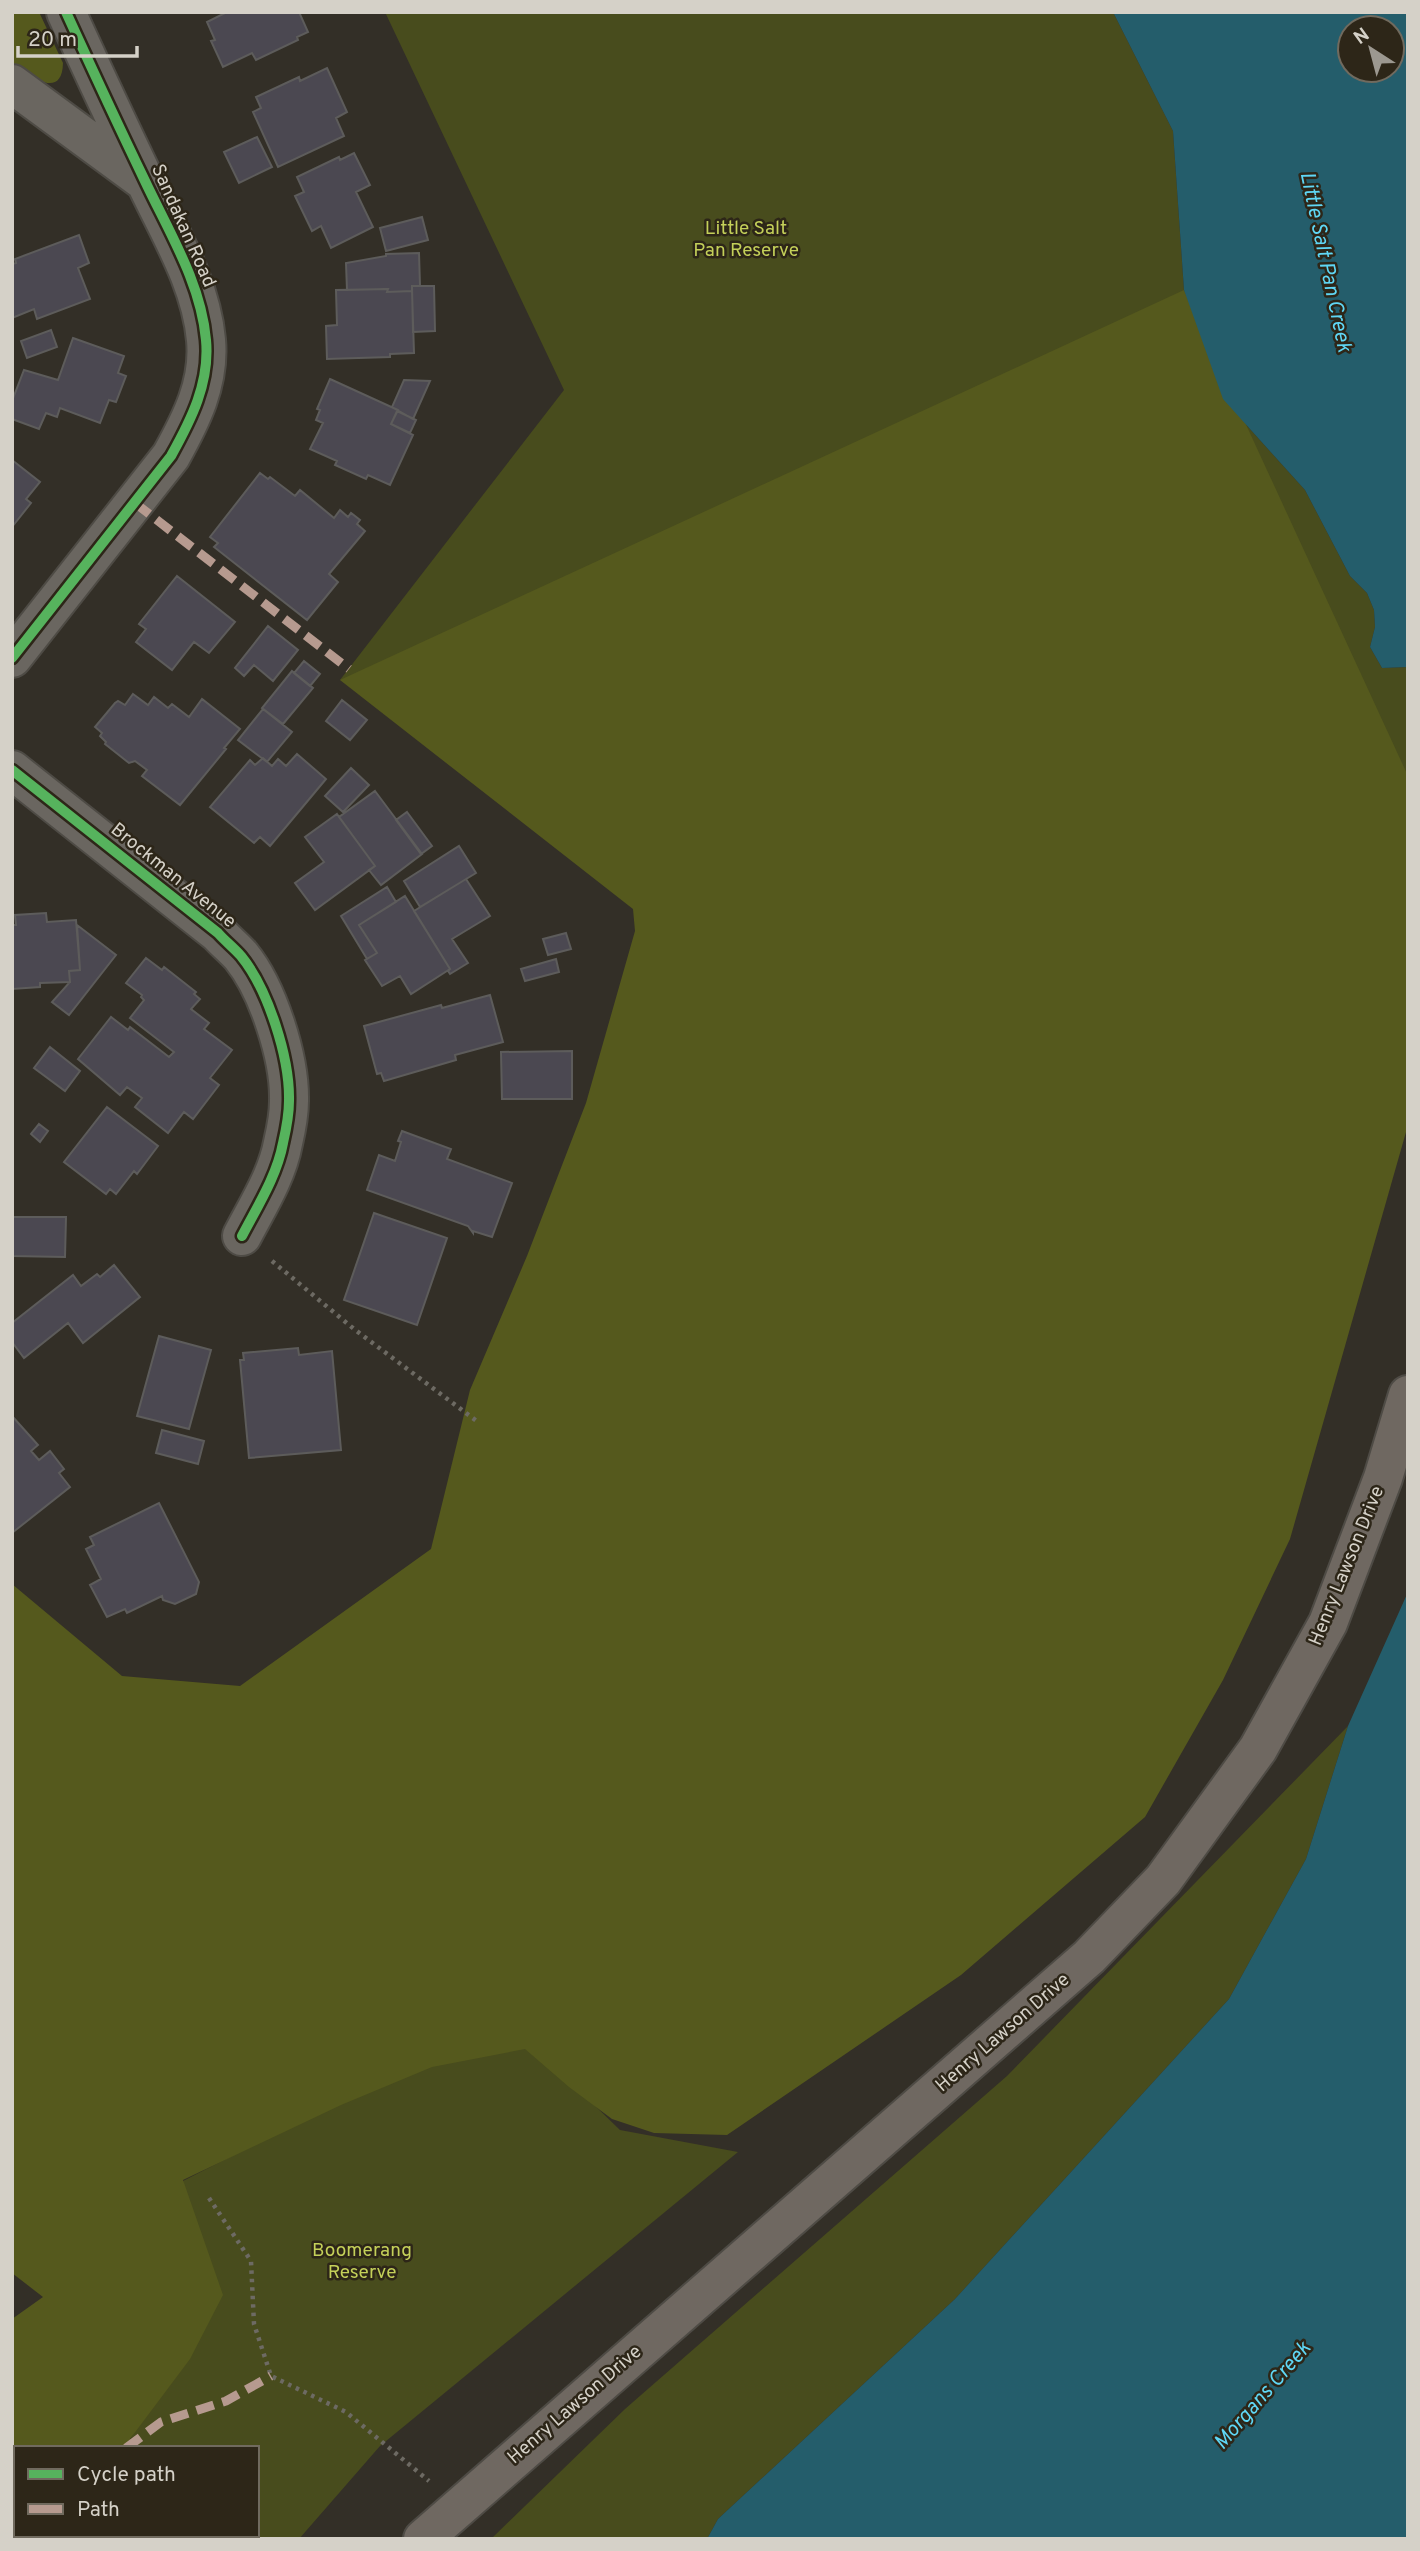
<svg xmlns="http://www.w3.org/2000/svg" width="1420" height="2551" font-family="Overpass,sans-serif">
<rect width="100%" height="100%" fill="#332f27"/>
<!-- green -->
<path fill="#484c1d" d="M385 12H1113L1173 131 1184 290 1223 399 1305 490 1350 576 1367 593 1374 610 1375 627 1370 647 1382 668 1408 667V818L340 680 564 390Z
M1348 1726 1306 1859 1229 1999 955 2299 718 2519 707 2539H491L625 2409 1007 2076Z
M526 2039 620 2130 738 2152 380 2446 299 2539H192L190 2535H257V2448L126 2447 211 2294 183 2181 418 2061Z"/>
<!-- forest -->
<path fill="#55591d" d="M12 12H39L63 63C62 102 27 74 12 63Z
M1184 290 1408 776V1125L1290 1539 1223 1680 1145 1817 961 1975 727 2135 654 2133 612 2119 569 2087 525 2049 432 2067 341 2105 183 2180 223 2295 190 2359 130 2439 136 2448H16V2535H197L199 2539H12V2319L43 2297 12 2273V1584L122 1676 240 1686 431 1549 470 1390 527 1256 586 1103 635 931 633 909 340 680Z"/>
<!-- water -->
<path fill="#245d6b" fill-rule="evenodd" d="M1113 12H1408V667L1382 668 1370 647 1375 627 1374 610 1367 593 1350 576 1305 490 1223 399 1184 290 1173 131ZM1350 28H1392V70H1350Z
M1408 1592V2539H707L718 2519 955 2299 1229 1999 1306 1859 1348 1726Z"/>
<!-- building -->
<path fill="#4b4851" stroke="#5d5c5b" stroke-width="2" d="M227 12H299L308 32 297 37 298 40 256 60 252 53 223 67 211 41 215 40 207 22Z
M327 68 347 112 336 118 344 136 278 167 253 112 261 108 256 97 299 77 300 81Z
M257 137 272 167 239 183 224 152Z
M354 153 370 185 356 192 373 227 331 248 321 226 312 231 295 196 304 192 297 177 339 157 340 160Z
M422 217 428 240 386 251 380 228Z
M79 235 89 263 78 268 90 299 37 319 34 309 12 318V264L16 263 15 259Z
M419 253 420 286H412V291L387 292 388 289 347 290 346 263 386 256V254Z
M412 286H434L435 331 413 332Z
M388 289 387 292 412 291 414 353 390 354V357L327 359 326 326 337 325 336 290Z
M51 330 57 347 27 358 21 341Z
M73 338 124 356 118 373 126 376 116 402 109 400 100 423 60 408 57 417 46 413 39 429 12 419V401L24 370 58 380Z
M330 379 398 410 391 424 413 435 390 485 368 475 366 479 335 465 337 461 310 449 323 423 316 420 320 410 317 409Z
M404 380 430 381 413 419 392 407Z
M397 411 416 420 410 433 391 424Z
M12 460 40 482 26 499 31 503 12 527Z
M260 473 268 479 270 477 295 496 300 490 334 518 340 510 348 517 351 513 360 520 357 524 365 531 329 574 338 582 307 620 214 547 218 543 210 537Z
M177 576 235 622 209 653 194 642 172 670 136 642 146 629 139 624Z
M268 626 298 650 273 681 254 665 244 676 235 668Z
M304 661 320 674 310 686 294 673Z
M292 671 313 688 283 724 262 708Z
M133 694 148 705 154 697 168 708 172 704 189 717 202 699 240 729 224 748 226 749 180 805 142 776 147 770 135 761 129 763 105 744 106 742 100 736 102 733 95 727 115 703 118 701 125 705Z
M342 700 367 720 350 740 326 721Z
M263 709 292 732 267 762 238 740Z
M297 754 326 779 270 846 260 837 254 843 210 807 250 760 255 765 263 758 272 766 278 759 286 766Z
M351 768 369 785 343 812 325 796Z
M375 791 422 854 381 885 369 870 375 866 339 817Z
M407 812 432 846 421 854 396 820Z
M337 814 375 866 315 910 295 883 324 862 305 837Z
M459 846 476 873 420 907 404 881Z
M466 879 490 916 452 939 468 963 450 974 448 971 450 969 414 911Z
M387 887 396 902 359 925 377 953 367 959 341 916Z
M405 896 450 969 411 994 400 976 382 986 365 960 377 953 359 925Z
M46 913 47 922 76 920 80 970 69 971 70 982 40 983V987L12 989V925H16L15 915Z
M77 925 116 955 69 1015 52 1002 70 982 69 971 80 970Z
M566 933 571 949 548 955 543 939Z
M146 958 162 970 164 967 196 992 194 994 200 999 191 1009 209 1023 204 1029 232 1050 210 1078 219 1085 193 1119 184 1112 168 1133 135 1107 142 1098 127 1087 120 1095 78 1059 111 1017 128 1030 130 1027 169 1057 174 1052 130 1018 144 1000 141 997 142 995 126 983Z
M556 959 559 972 525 981 521 969Z
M490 995 503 1042 455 1055 456 1060 384 1081 381 1073 377 1074 364 1026 441 1005 442 1008Z
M50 1047 80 1071 65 1091 34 1068Z
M572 1051V1099H502L501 1052Z
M107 1107 158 1146 137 1174 134 1171 116 1194 110 1189 106 1194 64 1162Z
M39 1124 48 1131 40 1142 31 1134Z
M402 1131 451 1149 447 1159 512 1183 492 1237 473 1231V1233L468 1226 367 1190 379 1155 395 1161 401 1142 398 1141Z
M374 1213 447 1238 417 1325 344 1300Z
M12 1217H66L65 1257 12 1256Z
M114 1265 140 1297 83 1343 68 1323 24 1358 12 1342V1323L73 1275 81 1286 97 1274 100 1277Z
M159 1336 211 1350 189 1429 137 1416Z
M298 1348 299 1355 332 1351 341 1450 249 1458 240 1360H244L243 1353Z
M12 1416 38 1445 31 1451 39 1460 50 1451 64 1469 59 1473 70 1487 12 1533Z
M162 1430 204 1441 198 1464 156 1453Z
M159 1503 199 1582 196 1594 175 1604 163 1600 162 1596 127 1613 125 1609 107 1617 90 1585 101 1579 86 1549 94 1545 90 1537Z"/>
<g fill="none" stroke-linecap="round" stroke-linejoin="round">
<!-- minor casing -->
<g stroke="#4e4b45" stroke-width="42">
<path id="minor" d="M12 84 144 181
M12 658 171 456C191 420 210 383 206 340 201 283 169 232 145 181 118 125 92 69 66 12
M12 770 218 933C225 941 234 948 241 956 268 989 290 1058 289 1101 289 1114 286 1130 283 1143 277 1176 257 1207 242 1236"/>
</g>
<!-- major casing -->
<g stroke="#4e4b45" stroke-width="42">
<path id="major" d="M423 2539 1089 1957 1163 1880 1258 1749 1328 1623 1383 1478 1408 1395"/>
</g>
<!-- path -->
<path stroke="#6d6a63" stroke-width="4.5" stroke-dasharray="3.5 5" stroke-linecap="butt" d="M272 1261 354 1329 478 1422
M209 2198 251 2261 254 2324 271 2376 346 2412 429 2481"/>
<!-- minor -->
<use href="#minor" stroke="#6a6660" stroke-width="38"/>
<!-- major -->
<use href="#major" stroke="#6f6861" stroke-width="38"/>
<!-- quiet -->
<path stroke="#b69a8f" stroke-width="9" stroke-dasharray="18 9" stroke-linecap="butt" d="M135 503 349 669
M126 2448 161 2422 226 2401 271 2376
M27 2539V2535"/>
<!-- cycleway casing -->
<g stroke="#2d2618" stroke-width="15">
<path id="cycleway" d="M12 658 171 456C191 420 210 383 206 340 201 283 169 232 145 181 118 125 92 69 66 12
M12 770 218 933C225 941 234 948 241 956 268 989 290 1058 289 1101 289 1114 286 1130 283 1143 277 1176 257 1207 242 1236"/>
</g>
<!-- cycleway -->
<use href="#cycleway" stroke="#56b35d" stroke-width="10"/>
</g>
<g text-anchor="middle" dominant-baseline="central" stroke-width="5" stroke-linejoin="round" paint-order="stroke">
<!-- street labels -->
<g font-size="19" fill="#d5d1c8" stroke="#2d2618">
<text transform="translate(183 226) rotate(66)">Sandakan Road</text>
<text transform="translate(173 876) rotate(39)">Brockman Avenue</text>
<text transform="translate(1347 1566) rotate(-68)">Henry Lawson Drive</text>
<text transform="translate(1003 2033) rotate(-41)">Henry Lawson Drive</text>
<text transform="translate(575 2405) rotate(-41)">Henry Lawson Drive</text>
</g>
<!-- park labels -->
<g font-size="19" fill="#c4d059" stroke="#2d2618">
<text x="746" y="229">Little Salt<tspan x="746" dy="22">Pan Reserve</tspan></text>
<text x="362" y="2251">Boomerang<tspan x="362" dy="22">Reserve</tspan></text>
</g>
<!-- water labels -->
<g font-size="21" font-style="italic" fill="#5fd7f5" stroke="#2d2618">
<text transform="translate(1325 262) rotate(78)">Little Salt Pan Creek</text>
<text transform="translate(1263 2396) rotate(-49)">Morgans Creek</text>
</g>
</g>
<!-- border -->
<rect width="1420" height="2551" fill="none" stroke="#d5d1c8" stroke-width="28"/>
<!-- legend -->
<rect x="14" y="2446" width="245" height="91" fill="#2d2618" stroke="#706a5e" stroke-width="2"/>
<rect x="28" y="2469" width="35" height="10" fill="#56b35d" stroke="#706a5e" stroke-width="2"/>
<text x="77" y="2481" font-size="21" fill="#d5d1c8">Cycle path</text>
<rect x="28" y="2504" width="35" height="10" fill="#b69a8f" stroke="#706a5e" stroke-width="2"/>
<text x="77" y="2516" font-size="21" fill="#d5d1c8">Path</text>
<!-- north arrow -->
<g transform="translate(1371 49) rotate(324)"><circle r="33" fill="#2d2618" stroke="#706a5e" stroke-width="2"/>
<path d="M0-5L12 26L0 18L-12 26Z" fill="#9c9890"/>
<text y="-10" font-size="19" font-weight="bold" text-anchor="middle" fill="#d5d1c8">N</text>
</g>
<!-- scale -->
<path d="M18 46v10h119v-10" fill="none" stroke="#d5d1c8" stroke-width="3.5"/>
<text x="28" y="46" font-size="21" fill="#d5d1c8" stroke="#2d2618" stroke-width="5" paint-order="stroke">20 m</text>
</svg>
